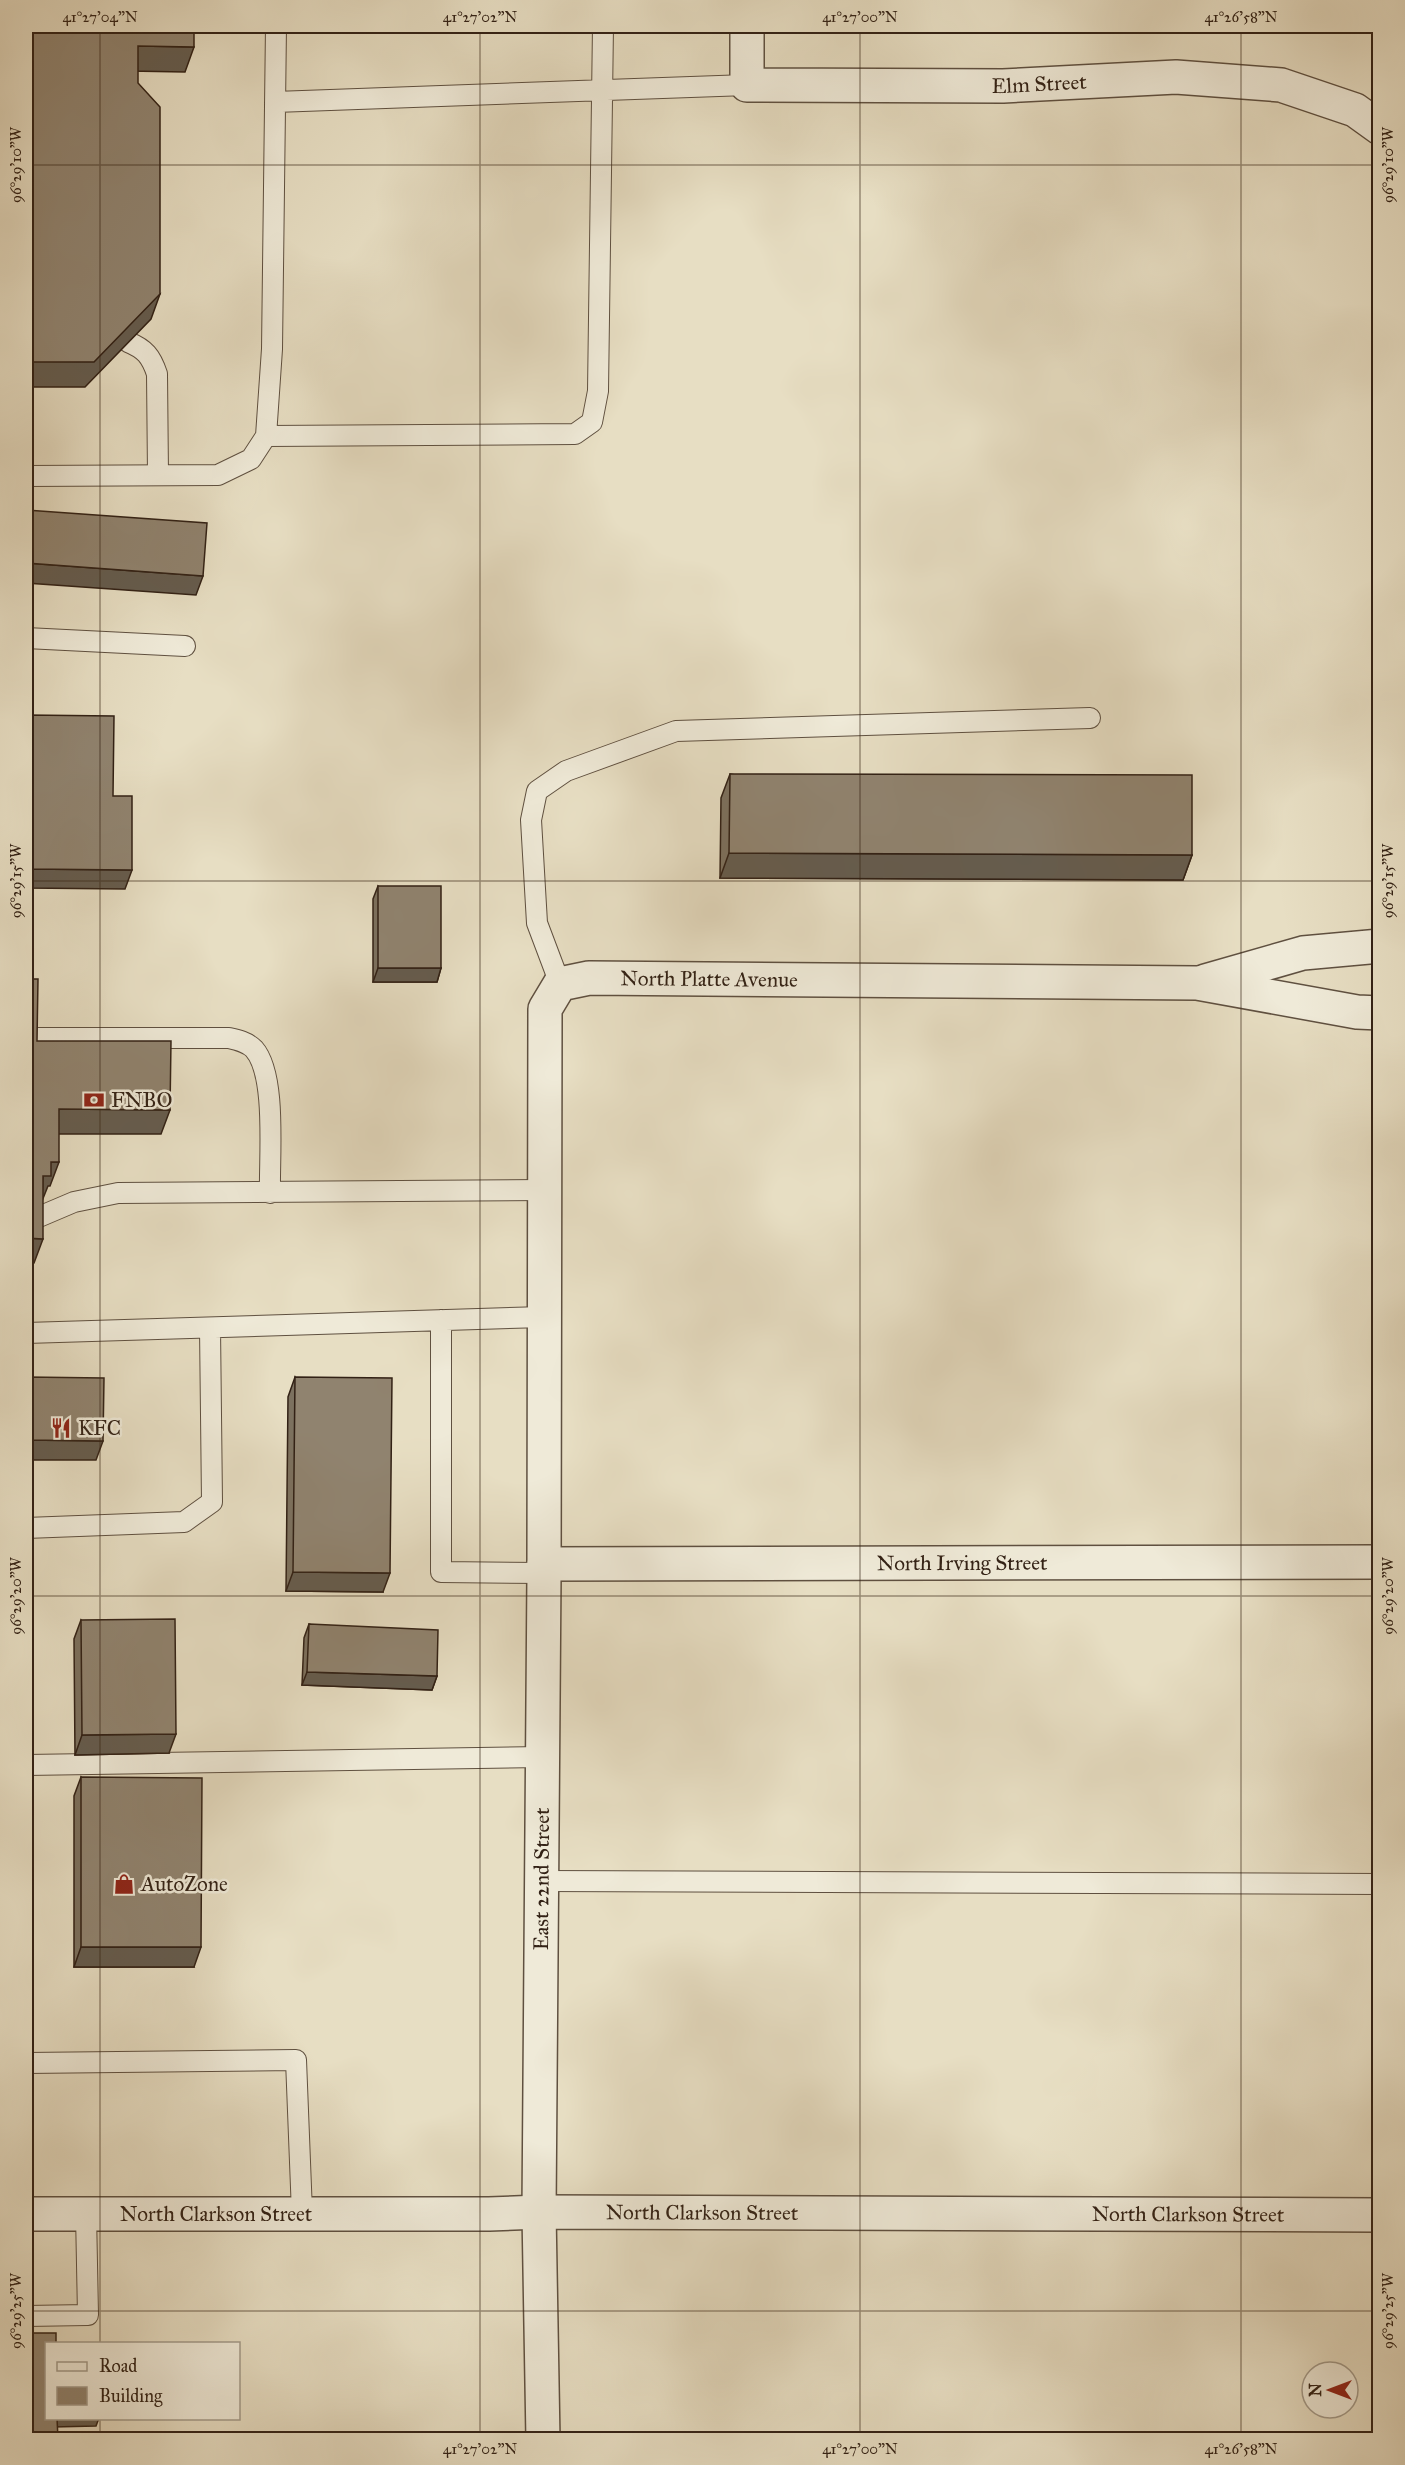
<svg xmlns="http://www.w3.org/2000/svg" width="1405" height="2465" font-family="'IM FELL Great Primer',serif">
<rect width="100%" height="100%" fill="#e7dec3"/>
<filter id="stains"><feTurbulence type="fractalNoise" baseFrequency=".00333" numOctaves="4"/><feColorMatrix values="0 0 0 0 .2 0 0 0 0 .09 0 0 0 0 .02 0 0 0 .5 -.17"/></filter>
<radialGradient id="worn" r=".72"><stop offset=".6" stop-color="#630" stop-opacity="0"/><stop offset="1" stop-color="#630" stop-opacity=".3"/></radialGradient>
<g fill="none" stroke-linecap="round" stroke-linejoin="round">
<!-- service casing -->
<g stroke="#5f5040" stroke-width="22">
<path id="service" d="M275 102 747 85
M128 342C145 349 151 356 157 374L158 475
M266 436 575 434 592 422 598 391 603 26
M26 476 218 475 251 459 266 436 272 349 276 26
M26 638 185 646
M560 984 537 923 531 820 537 791 566 771 676 731 1090 718
M28 1038H229C238 1040 247 1042 254 1049 277 1075 269 1157 270 1193
M34 1219 74 1202 118 1193 544 1190
M441 1320V1572L544 1573
M26 1333 544 1317
M26 1528 184 1522 212 1502 210 1328
M26 1765 542 1757
M541 1881 1380 1884
M26 2063 296 2060 302 2213
M26 2316 88 2315 86 2213"/>
</g>
<!-- minor casing -->
<g stroke="#5f5040" stroke-width="36">
<g id="minor">
<path id="s1" d="M747 26V85L1003 86 1176 77 1281 85 1355 110 1380 128"/>
<path d="M1205 981 1303 953 1380 946"/>
<path id="s2" d="M544 1564 1380 1562"/>
<path id="s3" d="M543 2440 539 2212 544 1573 545 1009 560 984 589 978 1197 983 1357 1012 1380 1013"/>
</g>
</g>
<!-- tertiary casing -->
<g stroke="#5f5040" stroke-width="36">
<g id="tertiary">
<path id="s4" d="M26 2214H489L539 2212 1380 2215"/>
</g>
</g>
<!-- service -->
<use href="#service" stroke="#efead8" stroke-width="20"/>
<!-- minor -->
<use href="#minor" stroke="#efead8" stroke-width="33"/>
<!-- tertiary -->
<use href="#tertiary" stroke="#efead8" stroke-width="33"/>
</g>
<!-- wall -->
<path fill="#7c715f" stroke="#322115" stroke-width="1.5" d="M730 774 1192 855 1183 880 720 878 721 798Z
M378 886 441 968 437 982H373V899Z
M295 1377 383 1592 286 1591 288 1397Z
M81 1620 169 1753 75 1755 74 1639Z
M309 1624 437 1676 432 1690 302 1685 304 1638Z
M81 1777 194 1967H74V1796Z"/>
<!-- shaded-wall -->
<path fill="#655c4e" stroke="#322115" stroke-width="1.5" d="M138 46 194 47 185 72 129 71Z
M160 294 151 319 85 387H26V362Z
M26 563 203 576 196 595 26 583Z
M729 853 1192 855 1183 880 720 878Z
M26 869 132 870 125 889 26 888Z
M378 968H441L437 982H373Z
M59 1109 170 1110 161 1134H50Z
M51 1162H59L50 1186H48L42 1201 43 1176Z
M26 1238 43 1239 34 1263H26Z
M26 1440 103 1441 96 1460H26Z
M293 1572 390 1573 383 1592 286 1591Z
M307 1672 437 1676 432 1690 302 1685Z
M176 1734 169 1753 75 1755 82 1735Z
M81 1947H201L194 1967H74Z
M56 2418H99L96 2426 53 2427Z"/>
<!-- building -->
<path fill="#90836f" stroke="#322115" stroke-width="1.5" d="M26 26H194V47L138 46V83L160 107V294L94 362H26Z
M26 510 207 523 203 576 26 563Z
M26 715 114 716 113 796H132V870L26 869Z
M730 774 1192 775V855L729 853Z
M378 886H441V968H378Z
M26 979H38L37 1041H171L170 1110 59 1109V1162H51V1176H43V1239L26 1238Z
M26 1377 104 1378 103 1441 26 1440Z
M295 1377 392 1378 390 1573 293 1572Z
M175 1619 176 1734 82 1735 81 1620Z
M309 1624 438 1630 437 1676 307 1672Z
M81 1777 202 1778 201 1947H81Z
M26 2333H56V2343H46V2418H57L58 2439H26Z"/>
<!-- ticks -->
<path fill="none" stroke="#322115" stroke-width="1.5" stroke-opacity="0.45" d="M100 26V2344M480 26V2440M860 26V2440M1241 26V2440M26 165H1380M26 881H1380M26 1596H1380M26 2311H1380M100 2418V2440"/>
<!-- icons -->
<defs>
<g id="bank-bare" transform="scale(1.62)"><path d="M-6-4H6V4H-6ZM0-2.3a2.3 2.3 0 1 0 0 4.6a2.3 2.3 0 1 0 0-4.6Z" fill="#8f2418" stroke="#efead8" stroke-width="2.5" paint-order="stroke"/></g>
<g id="restaurant-bare" transform="scale(1.62)"><path d="M-5-6h1v4h1v-4h1v4h1v-4h1v5L-1.5 .5V6h-2V.5L-5-1ZM5-6V6H3V1.5H1.5Q1.5-4 5-6Z" fill="#8f2418" stroke="#efead8" stroke-width="2.5" paint-order="stroke"/></g>
<g id="shop-bare" transform="scale(1.62)"><path d="M-5-2.5h2.3a2.7 3.5 0 0 1 5.4 0H5L5.5 6h-11ZM-1.5-2.5h3a1.5 2.3 0 0 0-3 0Z" fill="#8f2418" stroke="#efead8" stroke-width="2.5" paint-order="stroke"/></g>
</defs>
<g fill-rule="evenodd">
<use href="#bank-bare" x="94" y="1100"/>
<use href="#restaurant-bare" x="61" y="1428"/>
<use href="#shop-bare" x="124" y="1884"/>
</g>
<g text-anchor="middle" dominant-baseline="central" stroke-width="5" stroke-linejoin="round" paint-order="stroke">
<!-- street labels -->
<g font-size="21" fill="#322115" stroke="#efead8">
<text stroke="none"><textPath href="#s1" startOffset="351">Elm Street</textPath></text>
<text stroke="none"><textPath href="#s3" startOffset="1610">North Platte Avenue</textPath></text>
<text stroke="none"><textPath href="#s2" startOffset="418">North Irving Street</textPath></text>
<text stroke="none"><textPath href="#s3" startOffset="561">East 22nd Street</textPath></text>
<text stroke="none"><textPath href="#s4" startOffset="676">North Clarkson Street</textPath></text>
<text stroke="none"><textPath href="#s4" startOffset="190">North Clarkson Street</textPath></text>
<text stroke="none"><textPath href="#s4" startOffset="1162">North Clarkson Street</textPath></text>
</g>
<!-- poi labels -->
<g font-size="21" fill="#322115" stroke="#efead8" text-anchor="start">
<text x="111" y="1100">FNBO</text>
<text x="78" y="1428">KFC</text>
<text x="141" y="1884">AutoZone</text>
</g>
</g>
<!-- margin -->
<rect width="1405" height="2465" fill="none" stroke="#e7dec3" stroke-width="66"/>
<!-- legend -->
<rect x="45" y="2342" width="195" height="78" fill="#efead8" stroke="#a39a8a" stroke-width="1.5"/>
<rect x="57" y="2362" width="30" height="9" fill="#efead8" stroke="#a39a8a" stroke-width="1.5"/>
<text x="99" y="2372" font-size="18" fill="#322115">Road</text>
<rect x="57" y="2387" width="30" height="18" fill="#90836f" stroke="#a39a8a" stroke-width="1.5"/>
<text x="99" y="2402" font-size="18" fill="#322115">Building</text>
<!-- north arrow -->
<g transform="translate(1330 2390) rotate(270)"><circle r="28" fill="#efead8" stroke="#a39a8a" stroke-width="1.5"/>
<path d="M0-4.5L10 22L0 15L-10 22Z" fill="#8f2418"/>
<text y="-9" font-size="16" font-weight="bold" text-anchor="middle" fill="#322115">N</text>
</g>
<rect x="33" y="33" width="1339" height="2399" fill="none" stroke="#322115" stroke-width="2"/>
<g font-size="15" text-anchor="middle" fill="#322115">
<text x="100" y="22">41°27'04"N</text>
<text x="480" y="22">41°27'02"N</text>
<text x="860" y="22">41°27'00"N</text>
<text x="1241" y="22">41°26'58"N</text>
<text transform="translate(1388 165) rotate(-90)" y="5">96°29'10"W</text>
<text transform="translate(16 165) rotate(-90)" y="5">96°29'10"W</text>
<text transform="translate(1388 881) rotate(-90)" y="5">96°29'15"W</text>
<text transform="translate(16 881) rotate(-90)" y="5">96°29'15"W</text>
<text transform="translate(1388 1596) rotate(-90)" y="5">96°29'20"W</text>
<text transform="translate(16 1596) rotate(-90)" y="5">96°29'20"W</text>
<text transform="translate(16 2311) rotate(-90)" y="5">96°29'25"W</text>
<text transform="translate(1388 2311) rotate(-90)" y="5">96°29'25"W</text>
<text x="480" y="2454">41°27'02"N</text>
<text x="860" y="2454">41°27'00"N</text>
<text x="1241" y="2454">41°26'58"N</text>
</g>
<rect width="100%" height="100%" filter="url(#stains)"/>
<rect width="100%" height="100%" fill="url(#worn)"/>
</svg>
